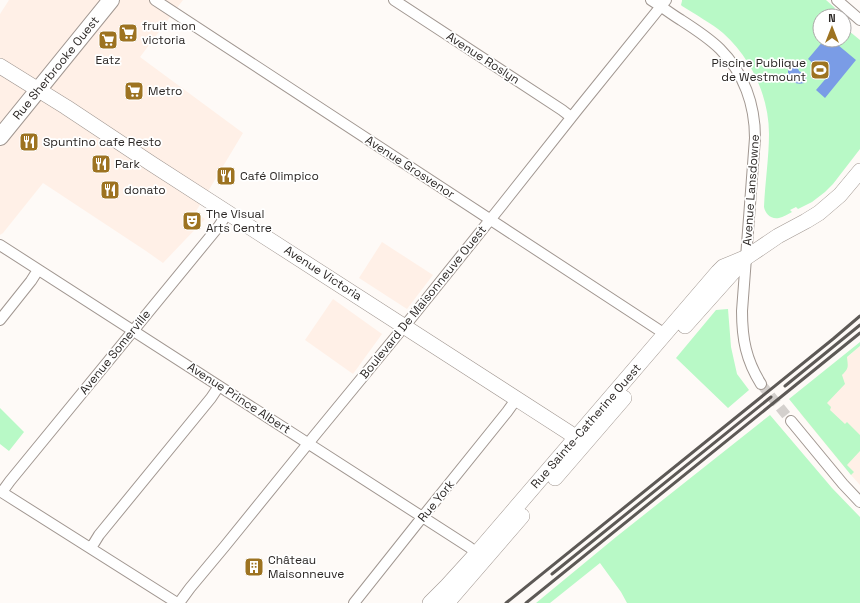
<svg xmlns="http://www.w3.org/2000/svg" width="860" height="603" font-family="'Space Grotesk',sans-serif">
<rect width="100%" height="100%" fill="#fefaf7"/>
<!-- built -->
<path fill="#fff0e7" d="M9 0H183L140 57 243 133 195 213 205 219 163 263 146 251 43 183 3 233 0 235V14Z
M382 242 433 275 407 309 359 278Z
M333 299 382 334 353 374 305 340Z
M860 346V485L851 475 800 413 838 365Z"/>
<!-- green -->
<path fill="#b8f9c6" d="M682 0H826L835 8 830 14 831 16H820V40H844V27L860 40V149L833 184 825 192 812 202 798 209 796 207 790 210 792 212C788 214 783 217 779 218 771 220 765 213 764 207 765 183 769 157 769 134 769 96 751 58 723 33 711 23 696 15 682 6L681 5 682 1Z
M728 309 731 347 737 374 749 390 728 408 676 358 716 310Z
M860 342V346L847 357C848 367 849 368 842 375L845 384 827 403 831 407 830 410 845 424 847 422 860 435V451L847 465 854 472 851 475 789 399Z
M0 408 24 432 9 451 0 444Z
M770 415 832 488 860 517V603H627L621 592 600 563 550 603H536L616 537Z"/>
<!-- water -->
<path fill="#7a9ce6" d="M824 40H832L856 60 825 98 816 90 828 76 808 59Z
M791 63H793L796 64 799 71 805 75 806 79 804 83C792 87 783 73 791 63Z"/>
<g fill="none" stroke-linecap="round" stroke-linejoin="round">
<!-- street-tunnel -->
<path stroke="#d4d0cd" stroke-width="10" stroke-dasharray="10 5" stroke-linecap="butt" d="M761 384 791 421"/>
<!-- street casing -->
<g stroke="#a19791" stroke-width="12">
<path id="street" d="M155 0 665 334
M394 0 562 110 571 117
M651 0C661 6 671 14 681 20 695 29 709 38 720 49 744 73 755 105 755 138L742 311C742 339 746 360 761 384
M837 0 860 20
M0 245 469 547 477 553
M0 320 31 281 38 270
M791 421 843 484 860 502
M0 491 177 603
M2 492 10 481 219 226 228 212
M91 548 99 535 211 398 219 386
M179 603 190 588 225 546 315 435 412 317 502 205 578 109 666 0
M354 603 416 525 507 412 517 398"/>
</g>
<!-- secondary casing -->
<g stroke="#a19791" stroke-width="16">
<path id="secondary" d="M0 66 66 107 152 164 568 432 584 444
M685 326 743 261
M555 478 624 398
M430 603 447 586 477 553 718 272 723 267 747 257 778 236 806 221 819 213 840 195 860 171
M447 603 522 516"/>
</g>
<!-- primary casing -->
<g stroke="#a19791" stroke-width="18">
<path id="primary" d="M0 137 111 0"/>
</g>
<!-- street -->
<use href="#street" stroke="#fff" stroke-width="10"/>
<!-- secondary -->
<use href="#secondary" stroke="#fff" stroke-width="15"/>
<!-- primary -->
<use href="#primary" stroke="#fff" stroke-width="16"/>
<!-- rail -->
<path stroke="#5d5956" stroke-width="3" d="M785 386 860 325
M552 574 771 397
M506 603 833 339 860 316
M526 603 860 333"/>
</g>
<!-- icons -->
<defs>
<g id="supermarket-square" transform="scale(1)"><rect x="-9" y="-9" width="18" height="18" rx="4" fill="#9d7321" stroke="#fff"/><path d="M-6-5.5h2.5l.6 2H6L4.5 2H-2.5L-4.4-4H-6ZM-1.5 3.2a1.3 1.3 0 1 0 .1 0ZM3 3.2a1.3 1.3 0 1 0 .1 0Z" fill="#fff"/></g>
<g id="stadium-square" transform="scale(1)"><rect x="-9" y="-9" width="18" height="18" rx="4" fill="#9d7321" stroke="#fff"/><path d="M0-5a6.5 5 0 1 0 0 10a6.5 5 0 1 0 0-10ZM-3.5-1.8h7v3.6h-7Z" fill="#fff"/></g>
<g id="restaurant-square" transform="scale(1)"><rect x="-9" y="-9" width="18" height="18" rx="4" fill="#9d7321" stroke="#fff"/><path d="M-5-6h1v4h1v-4h1v4h1v-4h1v5L-1.5 .5V6h-2V.5L-5-1ZM5-6V6H3V1.5H1.5Q1.5-4 5-6Z" fill="#fff"/></g>
<g id="theatre-square" transform="scale(1)"><rect x="-9" y="-9" width="18" height="18" rx="4" fill="#9d7321" stroke="#fff"/><path d="M-5-5.5Q0-4 5-5.5V0Q5 5 0 6Q-5 5-5 0ZM-3.3-2.5H-1v1.5H-3.3ZM1-2.5H3.3v1.5H1ZM-2.8 1Q0 5.5 2.8 1Z" fill="#fff"/></g>
<g id="building-square" transform="scale(1)"><rect x="-9" y="-9" width="18" height="18" rx="4" fill="#9d7321" stroke="#fff"/><path d="M-4-6H4V6H1V3H-1V6H-4ZM-2.5-4.3h1.7v1.8h-1.7ZM.8-4.3h1.7v1.8H.8ZM-2.5-1h1.7V.8h-1.7ZM.8-1h1.7V.8H.8Z" fill="#fff"/></g>
</defs>
<g fill-rule="evenodd">
<use href="#supermarket-square" x="128" y="33"/>
<use href="#supermarket-square" x="108" y="40"/>
<use href="#stadium-square" x="820" y="70"/>
<use href="#supermarket-square" x="134" y="91"/>
<use href="#restaurant-square" x="29" y="142"/>
<use href="#restaurant-square" x="101" y="164"/>
<use href="#restaurant-square" x="226" y="176"/>
<use href="#restaurant-square" x="110" y="190"/>
<use href="#theatre-square" x="192" y="221"/>
<use href="#building-square" x="254" y="567"/>
</g>
<g text-anchor="middle" dominant-baseline="central" stroke-width="3.5" stroke-linejoin="round" paint-order="stroke">
<!-- poi labels -->
<g font-size="12" fill="#2c2826" stroke="#fff" text-anchor="start">
<text x="142" y="26">fruit mon<tspan x="142" dy="14">victoria</tspan></text>
<text x="108" y="60" text-anchor="middle">Eatz</text>
<text x="806" y="63" text-anchor="end">Piscine Publique<tspan x="806" dy="14">de Westmount</tspan></text>
<text x="148" y="91">Metro</text>
<text x="43" y="142">Spuntino cafe Resto</text>
<text x="115" y="164">Park</text>
<text x="240" y="176">Café Olimpico</text>
<text x="124" y="190">donato</text>
<text x="206" y="214">The Visual<tspan x="206" dy="14">Arts Centre</tspan></text>
<text x="268" y="560">Château<tspan x="268" dy="14">Maisonneuve</tspan></text>
</g>
<!-- street labels -->
<g font-size="12" fill="#2c2826" stroke="#fff">
<text transform="translate(483 58) rotate(33)">Avenue Roslyn</text>
<text transform="translate(56 68) rotate(-51)">Rue Sherbrooke Ouest</text>
<text transform="translate(410 167) rotate(33)">Avenue Grosvenor</text>
<text transform="translate(751 190) rotate(-86)">Avenue Lansdowne</text>
<text transform="translate(323 273) rotate(33)">Avenue Victoria</text>
<text transform="translate(423 302) rotate(-51)">Boulevard De Maisonneuve Ouest</text>
<text transform="translate(115 352) rotate(-51)">Avenue Somerville</text>
<text transform="translate(239 398) rotate(33)">Avenue Prince Albert</text>
<text transform="translate(586 426) rotate(-49)">Rue Sainte-Catherine Ouest</text>
<text transform="translate(436 501) rotate(-51)">Rue York</text>
</g>
</g>
<!-- north arrow -->
<g transform="translate(832 28)"><circle r="19" fill="#ffffff" stroke="#aba9a8"/>
<path d="M0-3L7 15L0 10L-7 15Z" fill="#9d7321"/>
<text y="-6" font-size="11" font-weight="bold" text-anchor="middle" fill="#2c2826">N</text>
</g>
</svg>
